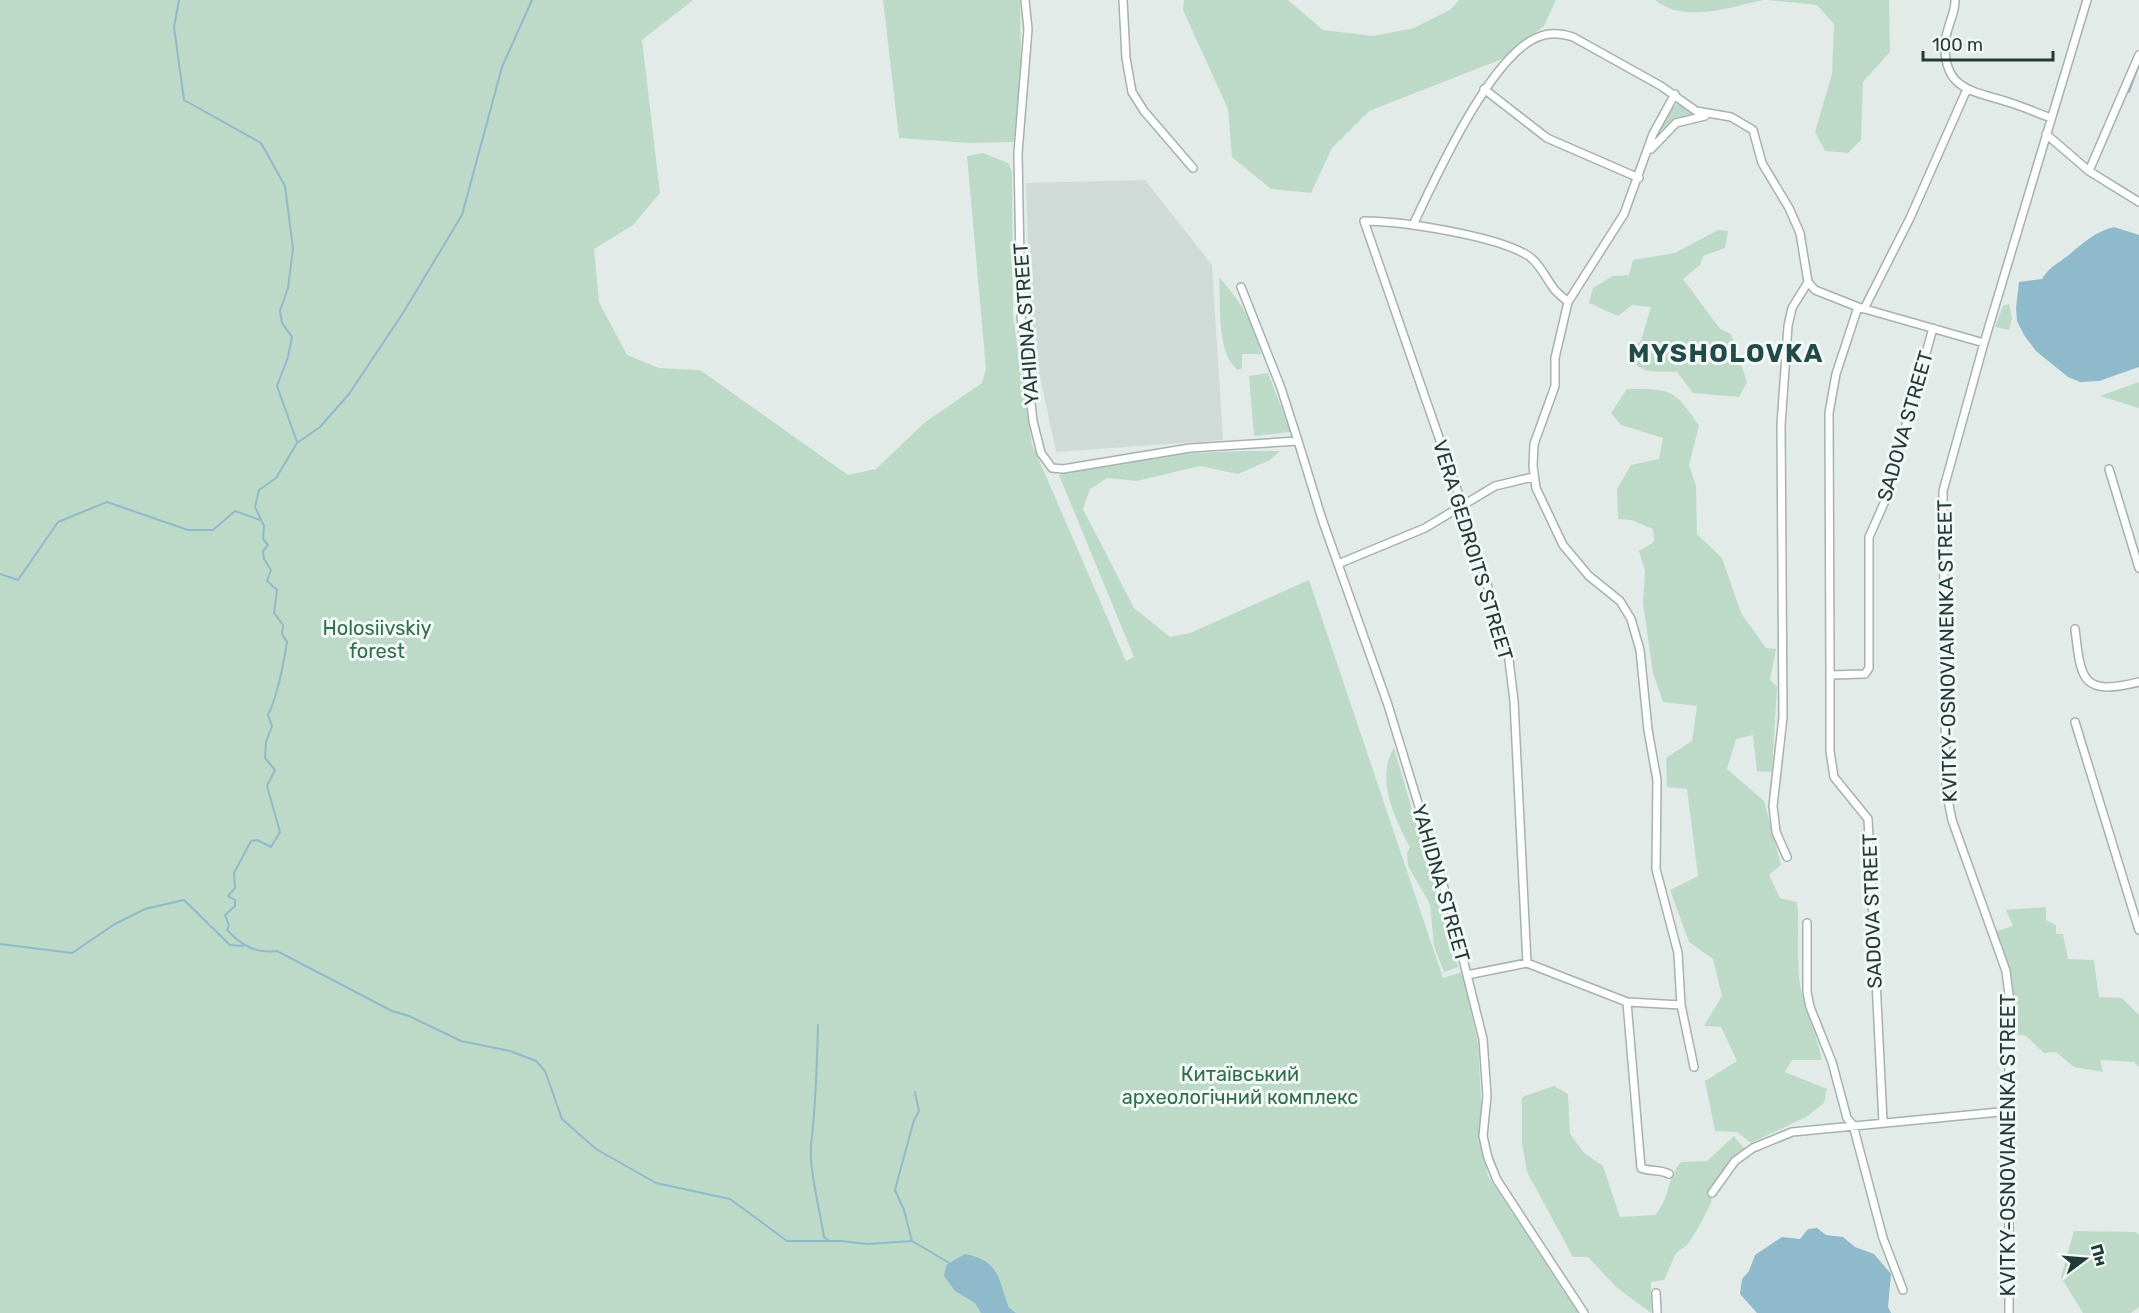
<svg xmlns="http://www.w3.org/2000/svg" width="2139" height="1313" font-family="Rubik,sans-serif">
<rect width="100%" height="100%" fill="#e2ebe8"/>
<!-- built -->
<path fill="#d0dad7" d="M1145 180 1212 265 1223 440 1056 452 1031 334 1026 183Z"/>
<!-- green -->
<path fill="#bddac8" d="M0 0H693L642 40 660 193 633 225 594 249 599 302 627 355 659 368 700 370 848 475 876 469 924 423 982 383 986 369 967 156 983 153 1008 163 1012 171 1013 317 1032 444 1126 661 1134 657 1059 475C1127 455 1209 450 1280 451L1270 460 1238 474 1200 466 1137 481 1107 478 1090 489 1083 509 1134 608 1170 637 1190 633 1309 580 1443 978 1462 972 1478 1043 1484 1156 1488 1176 1578 1313H0Z
M883 0H1020L1021 63 1014 142 967 143 899 138Z
M1184 0H1288L1323 30 1374 36 1414 28 1450 10 1459 0H1556L1544 26 1502 59 1369 111 1332 148 1311 193 1271 189 1232 157 1228 109 1183 10Z
M1655 0H1764C1730 7 1685 24 1655 0Z
M1767 0H1889L1890 52 1863 82 1861 140 1848 153 1825 151 1815 132 1832 74 1834 24 1817 5Z
M1680 102 1698 113 1674 119 1654 137 1668 111Z
M1718 230 1728 231 1725 248 1703 256 1700 265 1683 279 1720 329 1731 334 1747 382 1739 397 1693 393 1677 372C1654 371 1636 376 1628 350L1641 341 1651 307 1632 305 1618 316 1589 303 1593 288 1613 276 1629 275 1633 260 1675 253Z
M1219 277C1239 300 1255 323 1261 354H1242V368L1238 370C1216 354 1221 303 1219 277Z
M2009 304 2012 318 2009 330 1995 327 2003 306Z
M1268 373 1291 432 1254 436 1249 376Z
M2139 382V408L2100 396Z
M1627 389C1671 389 1674 388 1699 426L1689 465 1696 486 1697 534 1722 558 1741 613 1766 648 1776 649 1770 680 1777 687 1772 772 1757 771 1753 735 1736 739 1727 769 1764 801 1781 865 1769 875 1780 898 1797 902C1800 929 1796 959 1800 985 1805 1011 1817 1034 1822 1060H1792L1785 1072 1827 1089 1824 1103 1806 1117 1751 1143 1737 1132 1715 1131 1705 1081 1737 1061 1721 1027 1704 1026 1722 996 1713 959 1689 942 1670 890 1698 876 1687 789 1667 787 1666 758 1692 741 1697 706 1663 702 1653 673 1643 603 1645 571 1639 551 1654 542 1653 529 1631 520 1618 519 1617 489 1631 465 1659 459 1663 438 1621 425 1611 413Z
M1394 748 1458 967 1444 972 1434 946 1430 904 1408 866 1407 853 1410 847C1395 820 1375 777 1394 748Z
M2046 907V920L2056 925V934H2063L2068 959 2094 960 2099 997 2122 998 2139 1015V1067L2134 1062 2100 1060 2103 1072 2074 1067 2056 1052 2044 1053 2026 1036 2015 1034C2016 991 2012 971 1997 931L2013 926 2006 910Z
M1554 1086 1568 1094 1570 1134 1584 1153 1603 1166 1620 1217 1655 1215C1671 1197 1666 1179 1681 1162L1707 1161 1734 1136 1747 1152 1713 1192 1711 1203 1702 1221 1688 1244 1676 1253 1664 1280 1651 1282V1313L1616 1287 1588 1257H1573L1527 1172 1522 1143V1097Z
M2074 1231 2135 1232 2139 1235V1307L2131 1313H2083L2061 1277Z"/>
<!-- water -->
<path fill="#8fbacb" d="M2114 227 2139 235V367L2099 381 2080 382 2068 377 2036 351 2024 335 2017 321 2016 308 2019 282 2042 279C2052 264 2057 265 2070 254 2084 242 2095 232 2114 227Z
M1817 1228 1826 1235 1843 1237 1855 1247 1874 1254 1891 1274 1888 1307 1891 1313H1757L1740 1294 1742 1279 1749 1271 1755 1255 1782 1237 1800 1239 1808 1229Z
M965 1254C1001 1261 998 1280 1009 1308L1016 1313H981L975 1303 955 1291 944 1276 946 1265Z"/>
<g fill="none" stroke-linecap="round" stroke-linejoin="round">
<!-- stream -->
<path stroke="#8fbacb" stroke-width="2" d="M179 0 174 27 184 100 261 143 285 186 293 249 288 288 280 311 282 323 292 337 288 357 277 386 297 442
M532 0 502 67 462 215 403 313 349 394 320 427 297 443 276 478 259 490 255 507 264 526 263 539 268 545 263 551 264 559 271 570 267 581 277 590 274 613 283 625 282 634 287 642C283 666 278 694 268 715L272 726 266 742 265 758 275 770 267 786 280 832 271 847 257 840 251 841 234 873 235 888 228 896 235 900V906L225 915 229 925 227 930C241 945 256 954 277 951L392 1011 409 1016 461 1041 510 1051 536 1061 545 1071 562 1119 596 1149 656 1183 730 1199 787 1241H841L867 1244 912 1241 951 1264
M2129 92 2139 64
M0 574 18 580 58 522 107 502 188 530H213L235 511 260 520
M0 944 72 953 115 924 145 909 184 900 230 945 243 946
M818 1025C817 1066 816 1105 811 1145 809 1169 820 1211 824 1237L828 1240
M912 1241 904 1210 895 1190 914 1120 919 1111 915 1092"/>
<!-- minor casing -->
<g stroke="#a5b2af" stroke-width="10">
<path id="minor" d="M1025 0 1028 29 1018 153 1021 316 1033 421 1041 453 1052 468 1063 469 1190 448 1298 441 1322 519 1388 705 1451 911 1483 1039 1487 1096 1483 1136 1488 1158 1497 1180 1584 1313
M1123 0 1126 58 1132 92 1144 111 1193 168
M1955 0C1956 13 1945 29 1945 45 1944 92 1976 91 2011 103 2024 107 2037 113 2051 118
M1484 89 1547 138 1639 178
M1675 94 1653 134 1624 214 1568 302 1555 358V386L1534 444 1533 466 1536 488 1563 545 1589 576 1620 601 1631 619 1640 650 1648 730 1657 780 1656 869 1678 953 1681 1005 1694 1067
M2046 134 2089 171 2139 202
M1651 149 1676 123 1705 116
M2089 171 2139 55
M1413 225C1435 179 1492 51 1541 36 1552 32 1563 34 1573 37L1661 86 1696 111 1731 117 1753 130 1762 163 1789 208 1800 233 1808 282 1815 290 1858 307 1984 343
M1241 287 1281 388 1298 441
M1864 309 1910 218 1967 89
M2109 469 2139 568
M1338 564 1425 528 1495 486 1533 477
M2075 629C2081 681 2082 696 2139 682
M1830 675 1829 413 1836 374 1858 307
M2075 722 2139 930
M1787 857 1776 832 1773 806 1783 717 1781 425 1788 326 1792 308 1808 282
M1807 923V992L1810 1007 1832 1062 1847 1118 1853 1125 1883 1238 1903 1290
M1527 963 1514 701 1508 652 1463 507 1364 221C1401 221 1500 236 1530 257 1541 266 1544 275 1552 286 1555 292 1563 297 1568 302
M1467 975 1527 963 1627 1002 1681 1005
M1627 1002 1641 1168C1651 1172 1659 1169 1669 1174
M1883 1122 1868 819 1834 777 1830 751V675L1865 674 1869 668V537L1885 501 1933 328
M1712 1193 1735 1161 1753 1148 1792 1132 2010 1111
M1656 1293 1657 1313
M2009 1313V995L2006 971 1952 820 1946 790 1943 491 1984 343 2087 0"/>
</g>
<!-- minor -->
<use href="#minor" stroke="#fff" stroke-width="7"/>
</g>
<g text-anchor="middle" dominant-baseline="central" stroke-width="6" stroke-linejoin="round" paint-order="stroke">
<!-- street labels -->
<g font-size="20" fill="#243a37" stroke="#f2f8f6">
<text transform="translate(1026 324) rotate(-94)">YAHIDNA STREET</text>
<text transform="translate(1905 426) rotate(-74)">SADOVA STREET</text>
<text transform="translate(1473 550) rotate(73)">VERA GEDROITS STREET</text>
<text transform="translate(1947 651) rotate(-91)">KVITKY-OSNOVIANENKA STREET</text>
<text transform="translate(1441 883) rotate(74)">YAHIDNA STREET</text>
<text transform="translate(1872 911) rotate(-92)">SADOVA STREET</text>
<text transform="translate(2008 1145) rotate(-90)">KVITKY-OSNOVIANENKA STREET</text>
</g>
<!-- park labels -->
<g font-size="20" fill="#326d50" stroke="#f2f8f6">
<text x="377" y="628">Holosiivskiy<tspan x="377" dy="23">forest</tspan></text>
<text x="1240" y="1074">Китаївський<tspan x="1240" dy="23">археологічний комплекс</tspan></text>
</g>
<!-- district labels -->
<g font-size="26" font-weight="bold" letter-spacing="1.5" fill="#224a46" stroke="#f2f8f6">
<text x="1726" y="353">MYSHOLOVKA</text>
</g>
</g>
<!-- north arrow -->
<g transform="translate(2085 1259) rotate(74)" stroke="#f2f8f6" stroke-width="4.5" paint-order="stroke">
<path d="M0-4.5L10 22L0 15L-10 22Z" fill="#243a37"/>
<text y="-9" font-size="16" font-weight="bold" text-anchor="middle" fill="#243a37">Пн</text>
</g>
<!-- scale -->
<path d="M1923 51v9h130v-9" fill="none" stroke="#243a37" stroke-width="3"/>
<text x="1932" y="51" font-size="18" fill="#243a37" stroke="#f2f8f6" stroke-width="4.5" paint-order="stroke">100 m</text>
</svg>
